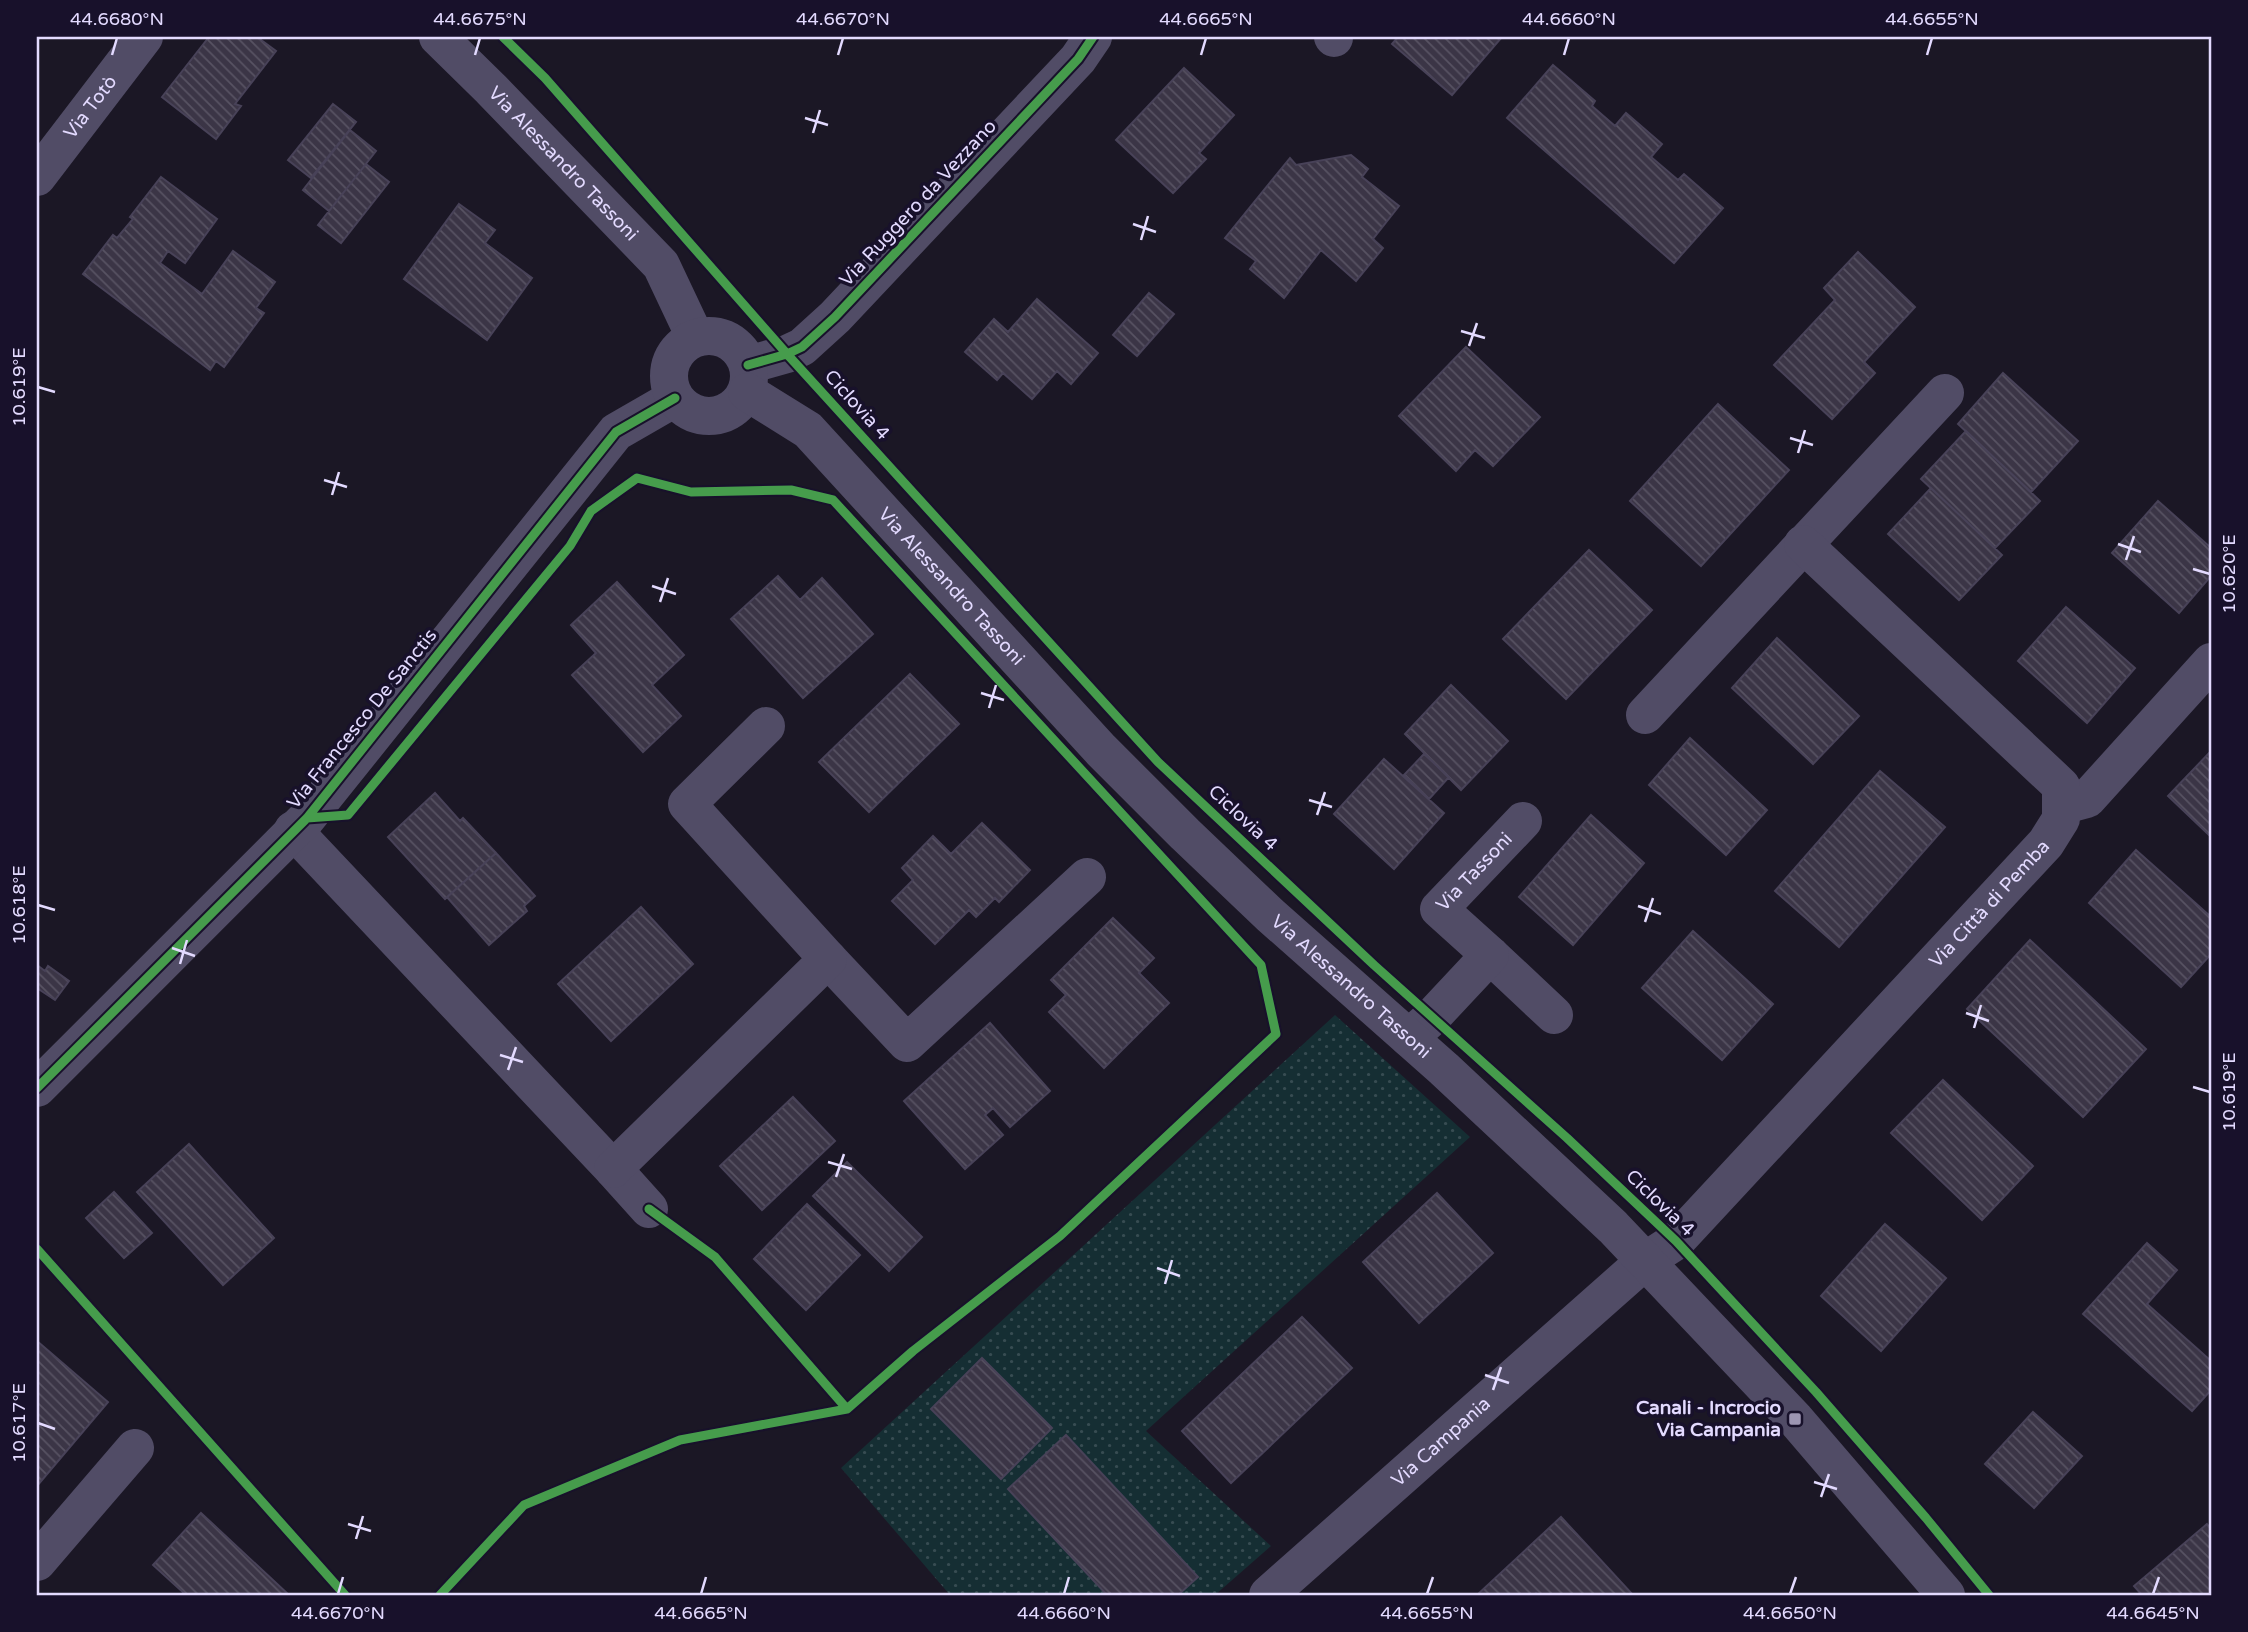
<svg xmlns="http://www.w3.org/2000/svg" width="2248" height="1632" font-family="'Varela Round',sans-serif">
<defs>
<pattern id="grass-dots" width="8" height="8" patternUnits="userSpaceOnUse" patternTransform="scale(1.75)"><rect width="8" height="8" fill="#152e33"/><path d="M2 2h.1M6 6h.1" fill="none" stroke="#374c52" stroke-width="1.8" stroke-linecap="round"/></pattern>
<pattern id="building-back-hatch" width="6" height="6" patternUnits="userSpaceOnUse" patternTransform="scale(1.75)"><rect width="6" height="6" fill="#3b3546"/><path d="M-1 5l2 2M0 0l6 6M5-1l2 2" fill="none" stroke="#575262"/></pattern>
</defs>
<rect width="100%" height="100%" fill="#1b1725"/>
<!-- grass -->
<path fill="url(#grass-dots)" d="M1335 1015 1470 1137 1146 1431 1271 1546 1215 1595H950L841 1468Z"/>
<!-- building -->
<path fill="url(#building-back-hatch)" stroke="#484258" stroke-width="2" d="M209 37H257L276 51 235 104 241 106 216 139 162 97Z
M1398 37H1502L1452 95 1392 44Z
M1553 65 1595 101 1592 106 1615 126 1626 113 1662 144 1651 157 1678 180 1684 174 1723 208 1674 263 1507 118Z
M1184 68 1234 115 1199 153 1206 159 1173 193 1116 140Z
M333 104 356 122 311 178 288 160Z
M350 130 376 151 329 211 303 190Z
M1351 155 1368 169 1362 177 1399 206 1373 239 1383 248 1356 281 1321 250 1284 298 1250 269 1256 261 1225 238 1290 158 1296 165Z
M366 164 389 182 341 243 318 225Z
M161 177 217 219 185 263 168 251 160 263 202 294 233 251 275 282 256 308 264 313 224 367 216 361 210 370 83 274 113 235 117 238 133 219 130 217Z
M459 204 495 230 485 243 532 278 487 340 404 279Z
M1858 252 1915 307 1864 362 1875 373 1832 419 1774 365 1835 300 1824 288Z
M1149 293 1174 314 1137 356 1113 335Z
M1037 299 1098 353 1071 384 1057 371 1032 399 1003 373 997 380 965 352 994 319 1008 332Z
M1466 347 1540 417 1493 466 1475 450 1456 471 1399 416Z
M2003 373 2078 441 2031 492 1958 424Z
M1718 404 1789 470 1701 566 1630 501Z
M1966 431 2040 501 1995 548 1921 479Z
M1931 488 2002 555 1959 600 1888 534Z
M2158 501 2211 548V576L2179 613 2112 553Z
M1589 550 1652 610 1566 699 1503 639Z
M778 576 800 600 822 578 873 634 803 698 731 619Z
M617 582 684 655 652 685 681 716 643 752 572 675 596 653 571 625Z
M2066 607 2135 668 2087 723 2018 661Z
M1777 638 1859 716 1813 764 1732 688Z
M910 674 959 724 869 812 819 762Z
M1451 685 1508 741 1461 790 1405 734Z
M1690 738 1767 810 1726 855 1649 785Z
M2211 751V837L2168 796Z
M1424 754 1449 777 1429 799 1404 775Z
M1384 759 1444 813 1394 869 1334 814Z
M1880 771 1945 827 1839 947 1775 891Z
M435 793 460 821 463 818 496 853 445 899 388 837Z
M1591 815 1644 863 1573 945 1519 897Z
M982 823 1030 870 999 902 995 898 976 917 969 910 935 944 892 901 913 880 902 868 933 836 951 854Z
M2136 850 2211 917V954L2181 987 2089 903Z
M496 853 535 896 524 906 527 911 489 945 447 897Z
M641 907 693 964 611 1041 558 984Z
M1113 918 1154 958 1139 973 1169 1003 1104 1068 1049 1012 1066 995 1051 980Z
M1693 931 1773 1004 1722 1060 1642 988Z
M2030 940 2146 1049 2083 1117 1967 1009Z
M37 965 45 971 48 966 69 981 55 1000 37 988Z
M990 1023 1050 1091 1010 1127 993 1108 985 1115 1003 1135 965 1169 904 1101Z
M1943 1080 2033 1166 1982 1220 1891 1133Z
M793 1097 835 1141 762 1210 720 1166Z
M189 1144 274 1238 223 1285 137 1192Z
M847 1162 922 1237 889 1271 813 1196Z
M114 1192 152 1233 124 1258 86 1218Z
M1437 1193 1493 1253 1419 1323 1363 1262Z
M807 1204 860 1255 806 1310 754 1259Z
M1885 1224 1946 1278 1881 1351 1821 1296Z
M2147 1243 2177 1270 2147 1304 2211 1361V1390L2192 1411 2083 1314Z
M1302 1317 1352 1368 1231 1483 1182 1431Z
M37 1341 108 1402 37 1486Z
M982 1358 1052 1428 1001 1479 931 1409Z
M2033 1412 2082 1456 2034 1508 1985 1464Z
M1066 1435 1198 1577 1178 1595H1107L1008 1489Z
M201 1513 289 1595H186L153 1565Z
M1561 1517 1633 1595H1538L1536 1593 1534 1595H1477Z
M2207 1524 2211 1529V1595H2142L2134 1586Z"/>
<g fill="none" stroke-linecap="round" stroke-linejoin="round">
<!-- minor -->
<g stroke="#514c66" stroke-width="38">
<path d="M1333 37 1334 38"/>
<path id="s1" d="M37 177 144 37"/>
<path d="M748 365 787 354 802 347 835 317 1078 59 1093 37"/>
<path d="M1645 715 1945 393"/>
<path d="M2061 806 2087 799 2211 662"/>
<path d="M293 830 613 1169 649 1209"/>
<path d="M1490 955 1554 1015"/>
<path d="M828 959 907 1043 1087 877"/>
<path id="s2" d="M1409 1038 1432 1017 1490 955 1439 909 1523 821"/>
<path d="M37 1088 307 818 616 432 675 398"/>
<path d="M613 1169 828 959 687 804 766 726"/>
<path d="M37 1562 135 1448"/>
<path id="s3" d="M1268 1595 1645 1261 1676 1241 2046 843 2061 819V786L1803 544"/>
</g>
<!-- tertiary -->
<g stroke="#514c66" stroke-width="38">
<path id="s4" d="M438 37 491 89 661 265 695 337"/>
<circle cx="709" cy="376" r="40"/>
<path id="s5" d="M747 392 808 430 1101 750 1185 834 1270 915 1444 1069 1613 1227 1795 1419 1946 1595"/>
</g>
<!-- cycleway casing -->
<g stroke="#18112b" stroke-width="13">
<path id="cycleway" d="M503 37 545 78 787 354 1158 762 1374 965 1567 1138 1676 1241 1816 1392 1926 1518 1989 1595
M748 365 787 354 802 347 835 317 1078 59 1093 37
M307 818 348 815 570 546 591 511 637 478 691 492 791 490 833 500 1261 965 1276 1034 1060 1236 913 1351 847 1409 680 1440 524 1505 440 1595
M37 1088 307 818 616 432 675 398
M649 1209 715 1257 847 1409
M37 1249 345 1595"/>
</g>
<!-- cycleway -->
<use href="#cycleway" stroke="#469c4c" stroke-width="9"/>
</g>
<!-- ticks -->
<path fill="none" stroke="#e3daff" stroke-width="2.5" d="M112 55 117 38M475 55 480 38M838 55 843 38M1201 55 1206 38M1564 55 1569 38M1927 55 1932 38M805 118 828 125M813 133 820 110M1133 224 1156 232M1141 240 1148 216M1461 331 1485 338M1469 346 1477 323M38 387 55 392M1790 438 1813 445M1798 453 1805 430M324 480 347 487M332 495 339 472M2118 544 2141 552M2126 560 2134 536M2193 569 2210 574M652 586 676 594M660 602 668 578M981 693 1004 700M989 708 996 685M1309 800 1332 807M1317 815 1325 792M38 905 55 910M1638 906 1661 914M1645 922 1653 898M172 948 195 956M180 964 187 940M1966 1013 1989 1021M1974 1028 1981 1005M500 1055 523 1062M508 1070 516 1047M2193 1087 2210 1092M828 1162 852 1169M836 1177 844 1154M1157 1268 1180 1276M1165 1284 1172 1260M1485 1375 1509 1383M1493 1390 1501 1367M38 1423 55 1429M1814 1482 1837 1489M1821 1497 1829 1474M348 1524 371 1531M356 1539 363 1516M338 1594 343 1577M701 1594 706 1577M1064 1594 1069 1577M1427 1594 1433 1577M1790 1594 1796 1577M2153 1594 2159 1577"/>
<!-- markers -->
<rect fill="#9d96b3" stroke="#18112b" stroke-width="2.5" x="1788" y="1412" width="14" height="14" rx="3.5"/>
<g text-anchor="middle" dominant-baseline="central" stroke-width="7" stroke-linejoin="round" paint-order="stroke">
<!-- street labels -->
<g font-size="19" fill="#e3daff" stroke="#18112b">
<text stroke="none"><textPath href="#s1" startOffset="88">Via Totò</textPath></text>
<text stroke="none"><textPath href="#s4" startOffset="178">Via Alessandro Tassoni</textPath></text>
<text transform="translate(918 203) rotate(-47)">Via Ruggero da Vezzano</text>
<text transform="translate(857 405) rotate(48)">Ciclovia 4</text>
<text stroke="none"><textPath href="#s5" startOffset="284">Via Alessandro Tassoni</textPath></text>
<text transform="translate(362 719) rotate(-51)">Via Francesco De Sanctis</text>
<text transform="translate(1243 818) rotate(43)">Ciclovia 4</text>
<text stroke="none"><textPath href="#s2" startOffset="236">Via Tassoni</textPath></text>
<text stroke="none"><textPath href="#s3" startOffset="1001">Via Città di Pemba</textPath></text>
<text stroke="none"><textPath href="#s5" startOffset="850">Via Alessandro Tassoni</textPath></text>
<text transform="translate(1660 1203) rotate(44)">Ciclovia 4</text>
<text stroke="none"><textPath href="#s3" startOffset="231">Via Campania</textPath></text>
</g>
<!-- poi labels -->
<g font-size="19" font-weight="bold" fill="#e3daff" stroke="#18112b" text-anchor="end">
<text x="1781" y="1408">Canali - Incrocio<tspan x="1781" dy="22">Via Campania</tspan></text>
</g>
</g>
<!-- border -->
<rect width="2248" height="1632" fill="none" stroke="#18112b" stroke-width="77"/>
<rect x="38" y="38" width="2172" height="1556" fill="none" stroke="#e3daff" stroke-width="2.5"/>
<g font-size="18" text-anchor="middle" fill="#e3daff">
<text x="117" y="25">44.6680°N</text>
<text x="480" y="25">44.6675°N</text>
<text x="843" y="25">44.6670°N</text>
<text x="1206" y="25">44.6665°N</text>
<text x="1569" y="25">44.6660°N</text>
<text x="1932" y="25">44.6655°N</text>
<text transform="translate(19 387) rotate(-90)" y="6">10.619°E</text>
<text transform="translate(2229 574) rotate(-90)" y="6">10.620°E</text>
<text transform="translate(19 905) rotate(-90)" y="6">10.618°E</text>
<text transform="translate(2229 1092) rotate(-90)" y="6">10.619°E</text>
<text transform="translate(19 1423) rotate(-90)" y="6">10.617°E</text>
<text x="338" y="1619">44.6670°N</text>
<text x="701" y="1619">44.6665°N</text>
<text x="1064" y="1619">44.6660°N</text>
<text x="1427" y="1619">44.6655°N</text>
<text x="1790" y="1619">44.6650°N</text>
<text x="2153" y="1619">44.6645°N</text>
</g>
</svg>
